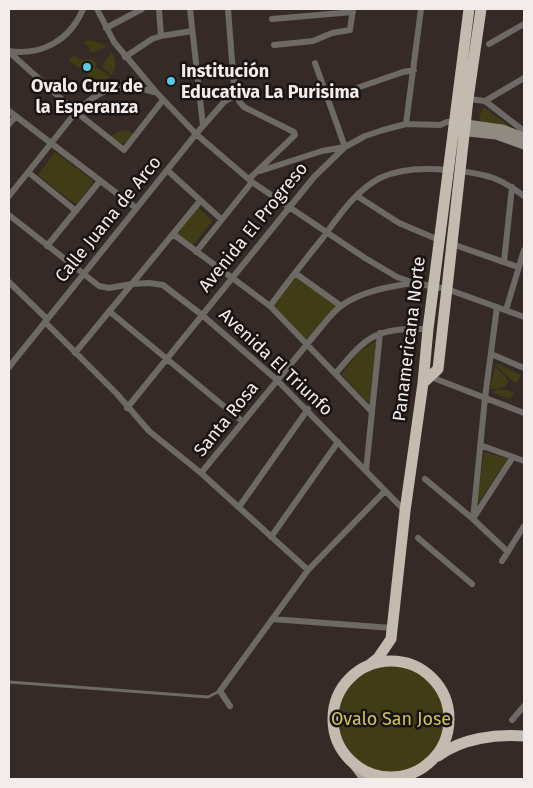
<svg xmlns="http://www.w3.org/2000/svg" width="533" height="788" font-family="'Fira Sans',sans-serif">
<rect width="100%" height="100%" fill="#362a27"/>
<!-- green -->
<path fill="#403c15" d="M91 40 107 46 96 52H91L87 45 83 43 85 41Z
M111 52C117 58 117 69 111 75L102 66Z
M73 55C76 56 78 58 81 59 89 60 95 56 97 68L107 74 109 78 97 84H91L87 80V73L69 61Z
M485 108 516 131 481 122 479 119 482 109Z
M128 130 134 134 125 143 117 144 110 137 119 131Z
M55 152 92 180 93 183 77 204H75L38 175Z
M198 207 213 221 192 246 176 234Z
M296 277 337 305 306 340 272 307Z
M376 341 377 344 370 405 341 374 359 352Z
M498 364 521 375 517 383 511 380 496 365Z
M495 366 508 380C509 389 497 388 490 390Z
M499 389 514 392 510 399 491 392Z
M484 452 508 459 476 506Z
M336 719a55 55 0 1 1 110 0a55 55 0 1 1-110 0Z"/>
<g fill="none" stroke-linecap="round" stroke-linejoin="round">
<!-- lane -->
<path stroke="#6d6965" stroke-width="3" d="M9 682 208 697 220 691"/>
<!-- street -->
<path stroke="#6d6965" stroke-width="6" d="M97 9 114 42 156 92 196 134 252 182 365 258 397 277 414 283 447 289 524 317
M159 9 161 36
M190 9 203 126
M228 9 234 86 239 101 244 107 294 132 295 135 249 179
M272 19 353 12
M106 28 142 9
M489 44 524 24
M274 45 313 41 332 33 350 30 353 9
M9 51C42 56 70 40 83 9
M9 52 76 112 124 150 163 100
M125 57 152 39 161 36 192 31
M328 98 403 72 414 70
M468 99 485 101 524 78
M485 101 524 131
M9 111 136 208
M9 124 16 116
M406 124 421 9
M167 170 221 219
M260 171 322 151 345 147 315 63
M460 171C489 175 500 178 524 196
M28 172 76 211
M9 196 76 112C102 87 120 82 154 92
M357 196 399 223 439 240
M9 215 99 286 109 288 132 284 149 283 163 285 202 315 277 380 405 511
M173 234 270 306 372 412
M452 244 518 267
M47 246 100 181
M196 252 252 182
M504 262 512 187
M295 273 341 306
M9 282 47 319
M270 306C287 283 304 261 322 239 338 217 355 191 380 178 401 168 426 168 448 170
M506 310 524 250
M109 311 243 422
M45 322 117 394 149 431 201 473 308 570
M75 353 200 201
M491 354 524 368
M9 367 196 134 224 102 236 95
M336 373C368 334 377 328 428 329
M436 379 524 413
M127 408 314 177 345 147 365 136 383 130 406 124 440 125 447 122H454
M480 445 524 461
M366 471 380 333
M201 473 322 326C328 319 334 311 341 306 361 291 389 287 412 283
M425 479 473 519 508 552
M239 507 308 409
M474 517 513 457
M473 519 485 398 497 307
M271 537 338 442
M418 538 472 584
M502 561 524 526
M272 619 392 628
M230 706 220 691 308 570 385 491
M512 720 524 706"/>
<!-- secondary -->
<path stroke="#908a83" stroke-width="9" d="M459 123 502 129 524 137
M459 131 496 135 524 145"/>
<!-- primary -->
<path stroke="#aca49b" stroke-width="10" d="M353 763 365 779
M395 779 396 777"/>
<!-- highway -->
<path stroke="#c4bbb0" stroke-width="11" d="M423 383 438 369 468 99 481 9
M333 719a58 58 0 1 1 116 0a58 58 0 1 1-116 0Z
M368 666 378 658 391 639 405 511 423 383 428 329 469 9
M438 756C462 738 496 734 524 736"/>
</g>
<!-- markers -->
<g fill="#5dc7e8" stroke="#191413" stroke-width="2">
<circle cx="87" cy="67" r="5"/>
<circle cx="171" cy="81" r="5"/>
</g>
<g text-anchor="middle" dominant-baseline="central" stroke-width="5" stroke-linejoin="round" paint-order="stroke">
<!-- poi labels -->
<g font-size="18" font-weight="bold" fill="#f4ecea" stroke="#191413" text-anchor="start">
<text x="181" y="71">Institución<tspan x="181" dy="21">Educativa La Purisima</tspan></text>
<text x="87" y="86" text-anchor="middle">Ovalo Cruz de<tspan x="87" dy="21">la Esperanza</tspan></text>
</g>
<!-- street labels -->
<g font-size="18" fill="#f4ecea" stroke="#191413">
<text transform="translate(108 219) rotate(-51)">Calle Juana de Arco</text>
<text transform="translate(253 227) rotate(-51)">Avenida El Progreso</text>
<text transform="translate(409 339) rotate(-83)">Panamericana Norte</text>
<text transform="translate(276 362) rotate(43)">Avenida El Triunfo</text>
<text transform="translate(226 419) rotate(-51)">Santa Rosa</text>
</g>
<!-- park labels -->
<g font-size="18" fill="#cec356" stroke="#191413">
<text x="391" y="719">Ovalo San Jose</text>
</g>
</g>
<!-- border -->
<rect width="533" height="788" fill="none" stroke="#f4ecea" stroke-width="20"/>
</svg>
